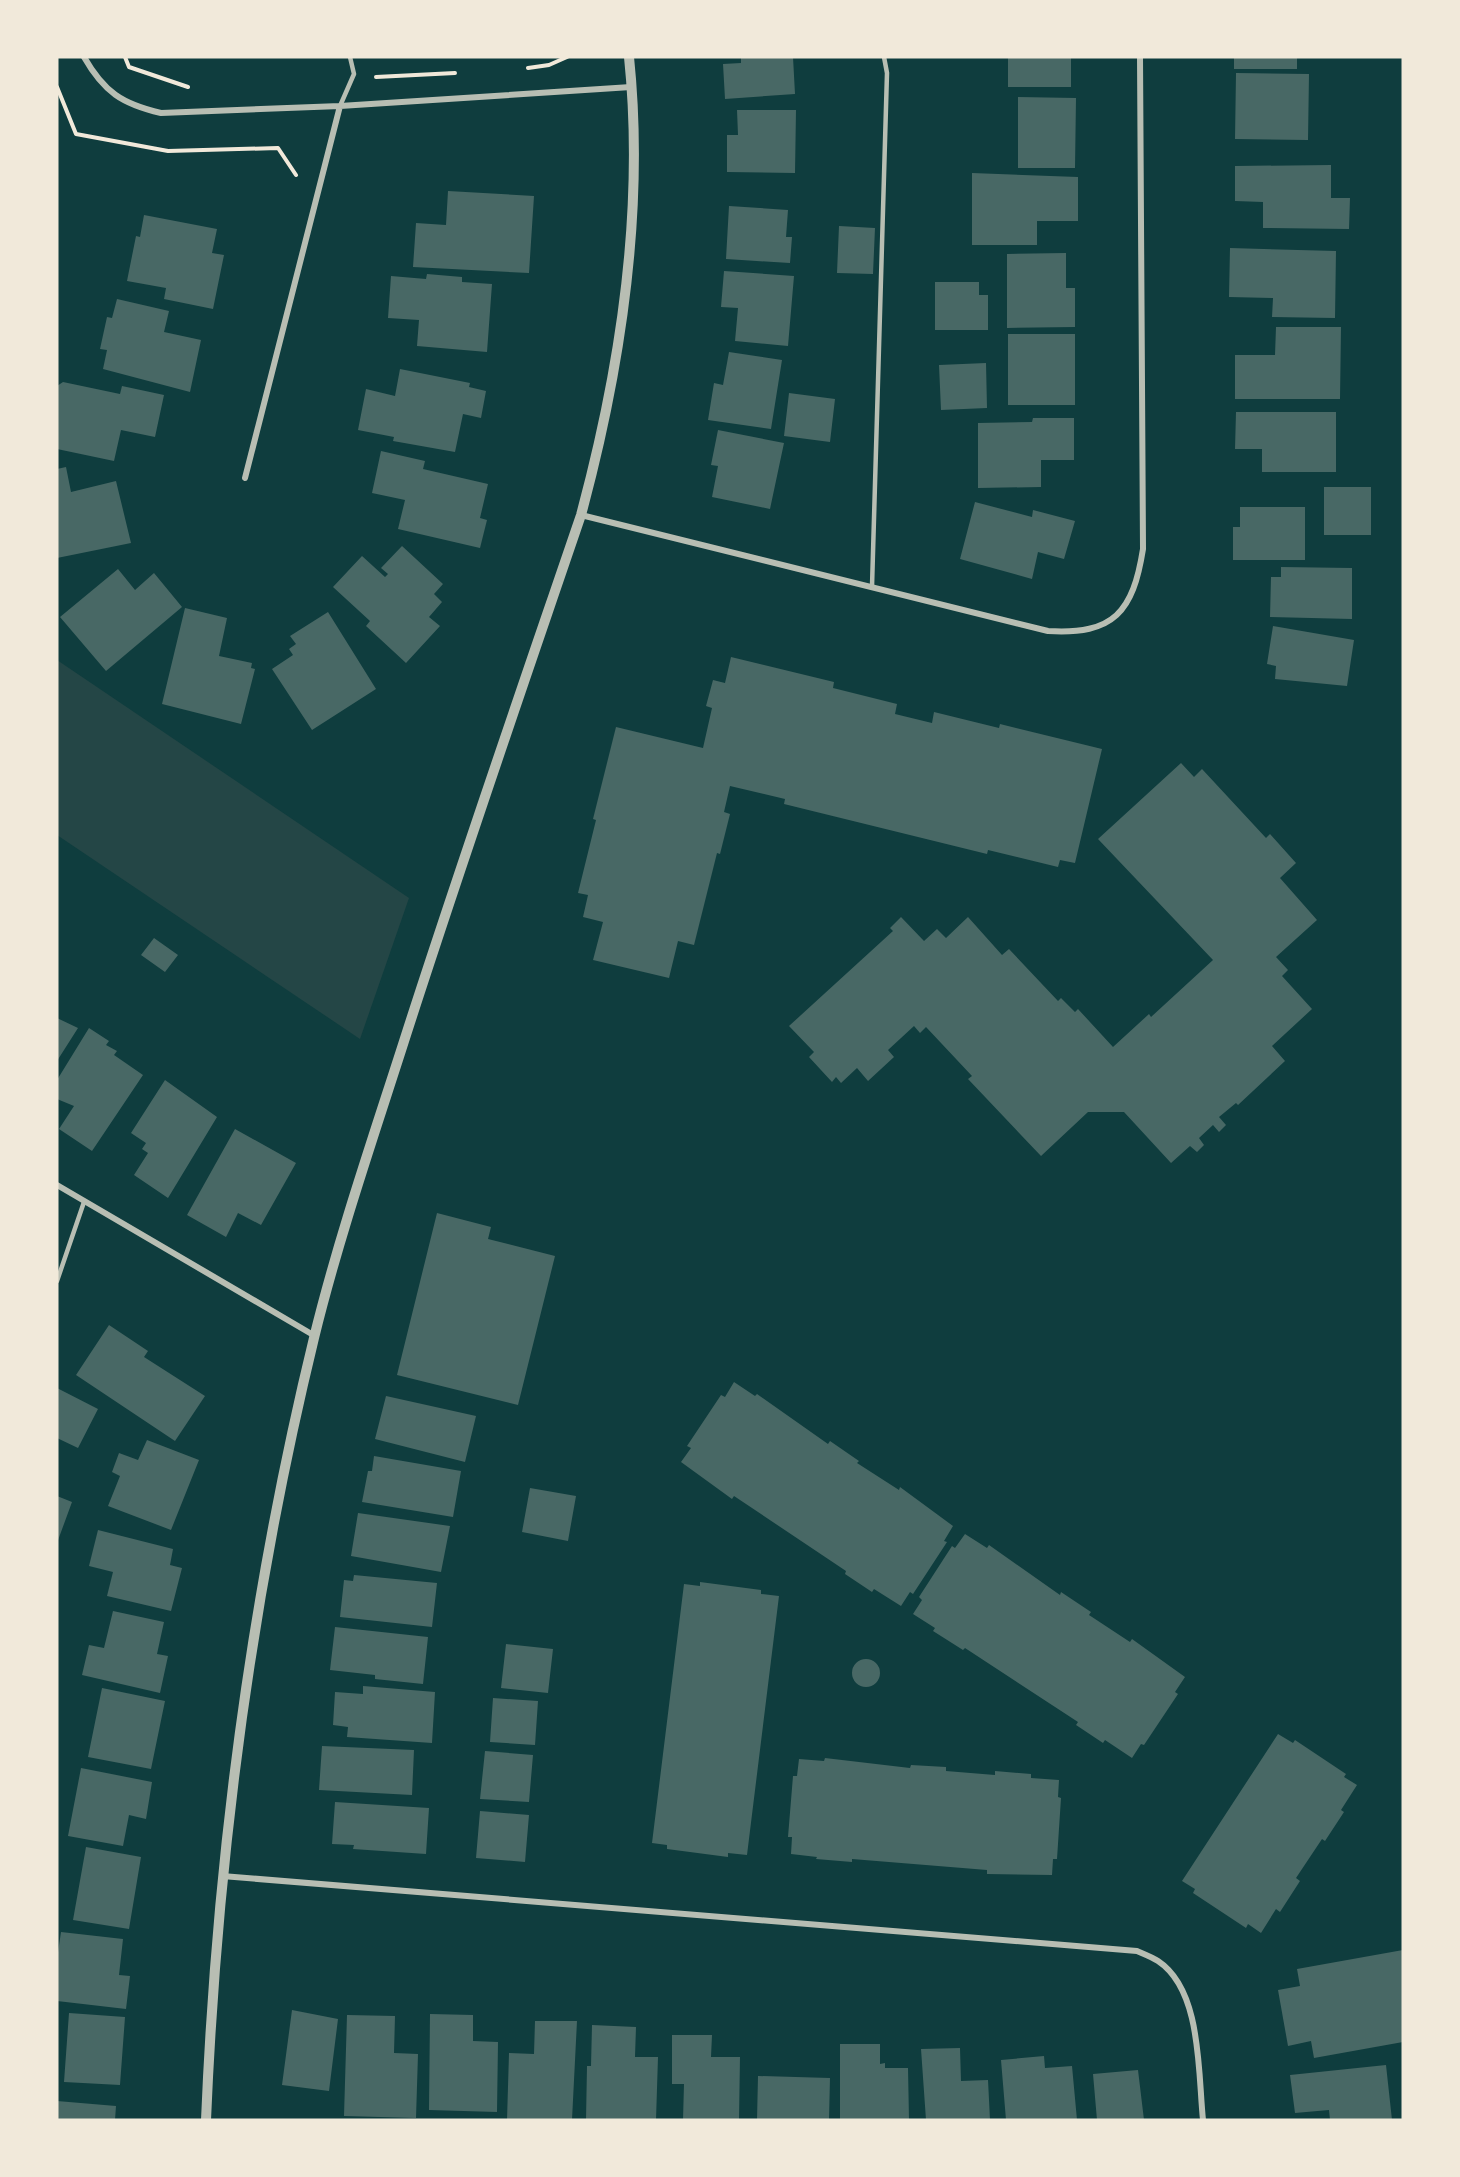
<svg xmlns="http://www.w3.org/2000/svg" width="1460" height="2177" font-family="Commissioner,sans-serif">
<rect width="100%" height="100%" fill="#0f3d3e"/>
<!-- green -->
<path fill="#244646" d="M57 660 409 898 360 1039 57 835Z"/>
<!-- building -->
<path fill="#486865" d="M741 57H793L795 94 725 99 723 64 741 63Z
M1008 57H1071V87H1008Z
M1234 57H1297V69H1234Z
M1236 73 1309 74 1308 140 1235 139Z
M1018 97 1076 98 1075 168H1018Z
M737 110H796L795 173 727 172V135H738Z
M1331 165V198H1350L1349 229 1263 228V202L1235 201V166Z
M972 173 1078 177V221H1037V245H972Z
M448 191 534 196 529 273 413 267 416 223 446 225Z
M729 206 788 210 786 237H792L790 263 726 259Z
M144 215 217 229 212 253 224 255 213 309 164 299 166 288 127 281 136 236 140 237Z
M839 226 875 228 873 274 837 273Z
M1230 248 1336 251 1335 318 1272 317 1273 298 1229 297Z
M1066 253V288H1075V327L1007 328V254Z
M724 271 794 276 788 346 735 341 738 308 721 307Z
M427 274 462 277V282L492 284 487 352 417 346 419 320 388 318 391 276 426 279Z
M935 282H979V295H988V330H935Z
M117 299 169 311 164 332 201 340 190 392 103 369 107 350 100 349 107 317 112 318Z
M1276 327H1341L1340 399H1235V355H1275Z
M1008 334H1075V405H1008Z
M729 352 782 360 771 429 708 420 714 383 723 385Z
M986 363 987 408 941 410 939 365Z
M400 369 470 383 469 387 486 391 481 418 463 414 455 452 393 441 394 437 358 430 366 389 395 396Z
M63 382 120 394 122 386 164 395 155 437 121 430 114 461 57 449V386Z
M789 393 835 399 830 442 784 436Z
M1236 412H1336V472H1262V449H1235Z
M1033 418H1074V460H1041V487L978 488V423L1032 422Z
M718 430 784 443 770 509 712 497 718 466 711 465Z
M381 451 425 461 423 469 488 484 480 518 487 520 480 548 398 529 405 500 372 493Z
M66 467 71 492 116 481 131 543 57 558V469Z
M1324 487H1371V535H1324Z
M975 502 1032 517 1033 510 1075 521 1064 559 1038 552 1032 579 960 559Z
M1240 507H1305V560H1233V527H1240Z
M402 546 443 584 434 594 442 602 429 617 440 626 406 663 366 626 370 621 333 587 362 556 385 577 388 574 381 568Z
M1281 567 1352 568V619L1270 617 1271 577H1281Z
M118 569 135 590 154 573 182 607 106 671 60 617Z
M185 608 227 618 219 656 252 663 251 668 255 669 241 724 162 704Z
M328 612 376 689 312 730 272 669 293 655 289 649 296 644 290 636Z
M1273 626 1354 640 1347 686 1275 679 1276 666 1267 664Z
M731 657 834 682 833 688 897 704 895 714 932 723 934 712 999 728 1000 724 1102 749 1075 863 1060 860 1058 867 988 850 987 854 784 804 785 799 730 786 724 812 730 814 720 854 717 853 694 945 678 941 669 978 593 960 603 922 583 917 588 895 578 893 596 820 593 819 616 727 703 748 712 708 706 706 713 680 725 683Z
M1181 763 1194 777 1202 769 1266 838 1270 834 1296 863 1280 878 1317 920 1276 957 1288 970 1282 976 1312 1009 1272 1046 1285 1061 1238 1105 1236 1103 1219 1117 1226 1125 1219 1132 1213 1125 1199 1138 1204 1145 1197 1152 1190 1146 1171 1163 1124 1112H1088L1041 1156 968 1079 972 1076 926 1027 920 1033 914 1026 888 1050 894 1057 868 1081 857 1068 841 1083 836 1077 832 1082 809 1057 814 1052 789 1026 893 931 890 928 901 917 924 941 937 929 946 938 968 917 1002 955 1009 949 1058 1001 1061 998 1075 1012 1078 1009 1113 1047 1149 1014 1151 1017 1213 960 1098 839Z
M154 938 178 955 165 972 141 955Z
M57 1018 78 1028 57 1061Z
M89 1028 109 1041 106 1045 117 1051 114 1055 143 1075 92 1151 59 1129 74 1106 57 1099V1080Z
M165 1080 217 1117 168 1198 134 1175 148 1153 142 1149 146 1143 131 1133Z
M235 1129 296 1163 261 1225 238 1213 226 1237 187 1215Z
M437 1213 491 1227 488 1239 555 1256 518 1405 397 1375Z
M109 1325 148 1351 144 1357 205 1396 175 1441 76 1375Z
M734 1382 755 1396 757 1394 828 1444 830 1441 859 1461 857 1463 899 1490 900 1487 953 1526 944 1541 947 1542 913 1594 910 1592 901 1606 874 1589 872 1592 845 1574 846 1571 734 1496 732 1499 681 1462 691 1448 687 1446 721 1395 725 1397Z
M57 1388 98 1409 78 1448 57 1438Z
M386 1396 476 1416 465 1462 375 1439Z
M147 1440 199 1460 171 1530 108 1506 120 1476 112 1472 119 1453 138 1460Z
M374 1456 461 1471 453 1517 362 1502 368 1471H372Z
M530 1488 576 1496 568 1541 522 1532Z
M57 1496 72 1502 57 1543Z
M358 1513 450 1526 441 1572 351 1556Z
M98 1530 173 1549 170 1565 182 1568 171 1611 107 1596 113 1572 89 1566Z
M965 1534 987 1548 989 1545 1060 1595 1061 1592 1091 1612 1089 1615 1130 1642 1132 1639 1185 1677 1175 1692 1178 1694 1144 1745 1141 1744 1132 1758 1105 1740 1103 1743 1076 1725 1078 1722 965 1648 963 1650 933 1631 935 1628 913 1614 922 1600 919 1597 952 1546 955 1548Z
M354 1575 437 1583 432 1627 340 1617 344 1580 353 1581Z
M700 1582 761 1590V1594L779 1596 747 1855 728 1853V1857L667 1849V1845L652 1843 684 1584 700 1586Z
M113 1611 164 1622 157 1654 168 1656 160 1693 82 1675 89 1645 104 1648Z
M335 1627 428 1637 423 1684 375 1679V1675L330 1670Z
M506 1644 553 1649 548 1693 501 1688Z
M852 1673a14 14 0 1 1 28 0a14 14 0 1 1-28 0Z
M363 1686 435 1692 432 1743 347 1737 348 1727 333 1725 335 1692 363 1694Z
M102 1688 165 1701 151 1769 88 1757Z
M493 1698 538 1701 535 1745 490 1742Z
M1278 1734 1293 1743 1295 1740 1346 1774 1344 1777 1357 1785 1341 1810 1344 1812 1325 1841 1322 1839 1296 1878 1300 1881 1280 1912 1276 1909 1261 1933 1248 1924 1246 1928 1193 1893 1195 1889 1182 1881Z
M322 1746 414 1750 412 1795 319 1790Z
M485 1751 533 1755 529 1802 480 1799Z
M825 1758 910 1768 911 1765 946 1767V1771L995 1775V1771L1031 1774V1778L1059 1780 1058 1797 1061 1798 1057 1859H1053L1052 1875 987 1874V1870L852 1859V1862L816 1859 817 1857 791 1854 792 1837H788L793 1776H797L799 1759 824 1761Z
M81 1768 152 1782 146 1819 129 1815 123 1846 68 1836Z
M335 1802 429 1808 426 1854 353 1849 354 1845 332 1844Z
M480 1811 529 1815 525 1862 476 1858Z
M86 1847 141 1857 129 1929 73 1920Z
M61 1932 123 1939 119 1975 130 1976 126 2009 57 2001V1959Z
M1403 1950V2042L1314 2058 1311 2041 1288 2046 1278 1990 1300 1986 1297 1969Z
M292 2010 338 2019 329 2091 282 2085Z
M69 2013 125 2017 120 2085 64 2082Z
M430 2014 473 2015V2041L498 2042 497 2112 429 2110Z
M347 2015 395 2016 394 2053 418 2054 416 2118 344 2116Z
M535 2021H577L572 2120H507L509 2053 534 2054Z
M592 2025 636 2027 635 2057H658L656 2120H586L587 2066H591Z
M672 2035H712L711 2057H740L739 2120H683L684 2084H672Z
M840 2044H880V2064L885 2063V2068H908L909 2120H840Z
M960 2048 961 2081 988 2080 990 2120H926L921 2049Z
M1044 2056 1045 2068 1072 2066 1077 2120H1006L1001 2060Z
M1386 2065 1392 2120H1330L1329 2110 1295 2113 1290 2075Z
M1138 2070 1144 2120H1097L1093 2074Z
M758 2076 830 2078 829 2120H757Z
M57 2101 116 2106 115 2120H57Z"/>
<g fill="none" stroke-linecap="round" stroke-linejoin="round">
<!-- path -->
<path stroke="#f1e9da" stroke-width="4" d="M125 57 129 67 188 87
M528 68 549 65 567 57
M376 77 455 73
M57 87 76 134 168 151 278 148 296 175"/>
<!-- service -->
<path stroke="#b8beb3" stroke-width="4.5" d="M340 106 354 74 350 57
M872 587 887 73 884 57
M57 1281 84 1202"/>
<!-- minor -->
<path stroke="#b8beb3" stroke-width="6" d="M84 57C104 92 122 104 161 113L340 106 631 87
M245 478 340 106
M581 515 1048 631C1114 635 1133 612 1143 549L1140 57
M57 1185 315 1336
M222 1876 1137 1951C1144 1954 1152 1957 1158 1961 1202 1990 1198 2073 1203 2120"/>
<!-- tertiary -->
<path stroke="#b8beb3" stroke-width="10" d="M206 2120C217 1858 252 1593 314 1338 339 1236 374 1135 406 1035 462 861 522 688 581 515 621 367 645 211 629 57"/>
</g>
<!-- border -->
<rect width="1460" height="2177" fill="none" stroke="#f1e9da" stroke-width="117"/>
</svg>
